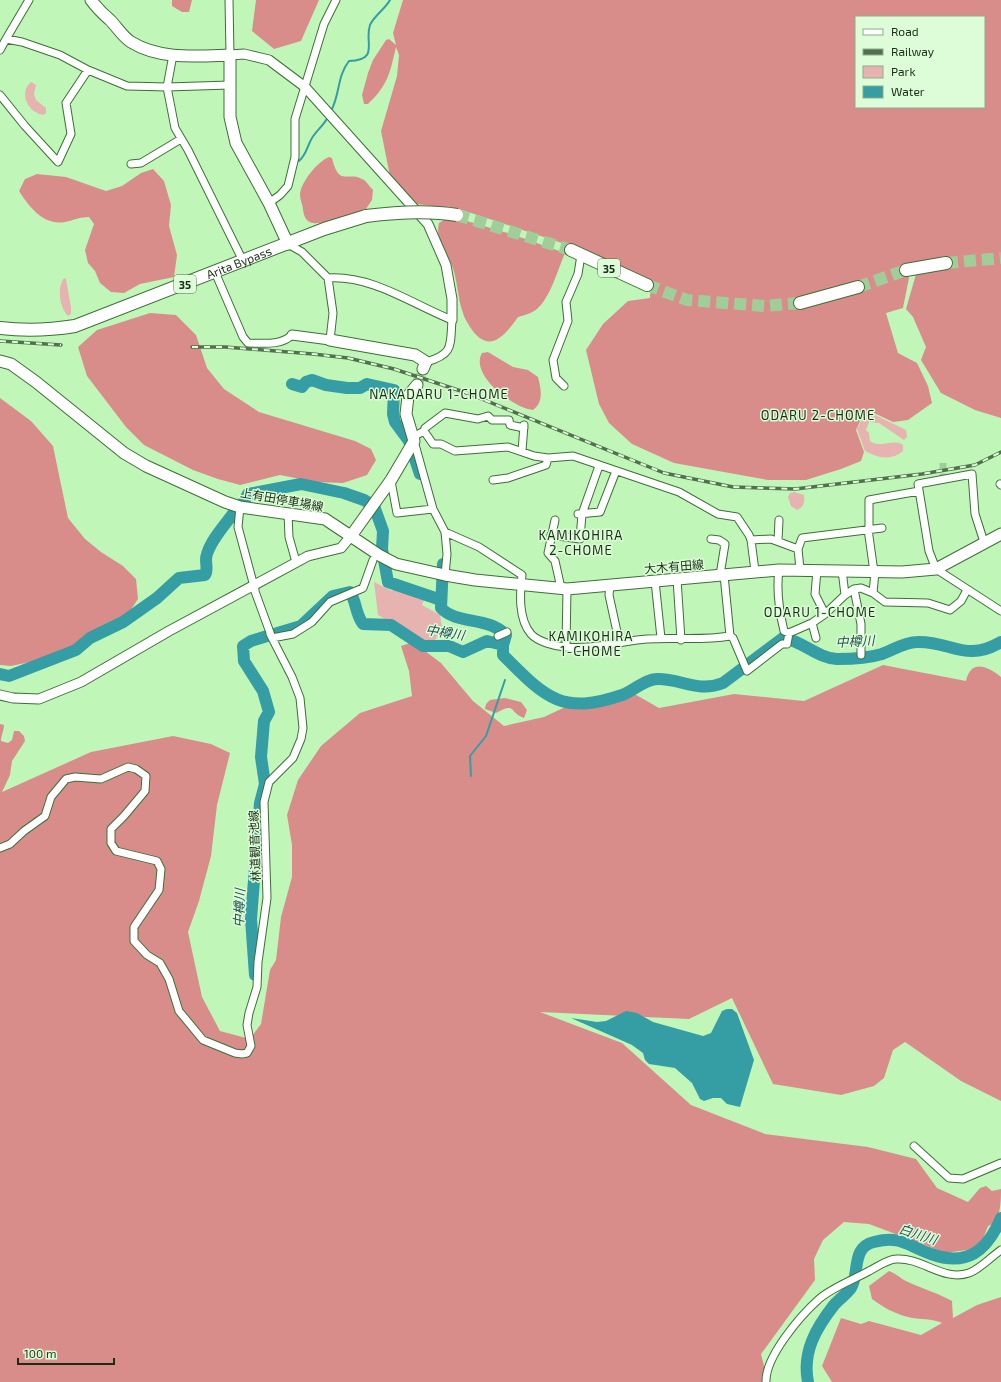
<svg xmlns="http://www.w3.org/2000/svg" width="1001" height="1382" font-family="'Exo 2','Noto Sans JP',sans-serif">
<rect width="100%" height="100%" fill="#c1f6b9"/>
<!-- green -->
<path fill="#e7b3b0" d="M31 82 36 85 34 94 36 100 46 108V113L43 115C28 112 18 93 31 82Z
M64 278 66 279 71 307V314L68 316C59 307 57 287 64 278Z
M873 414 906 430 907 437 904 440 879 423 869 422 866 430 869 433 870 441C881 449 893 438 903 445V451C891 461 878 458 865 451L857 429 862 419Z
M794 492 804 495C805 502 804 507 797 510L791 506 788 497 790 493Z
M374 582 392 591 394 588 424 600 422 605 440 615 442 627 434 642H423L378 615Z"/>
<!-- forest -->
<path fill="#d98d8a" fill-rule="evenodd" d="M172 0H192L189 12H182L172 6Z
M256 0H319L301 41 274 49 252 31Z
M403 0H1001V418L975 410 941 393 921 360 926 347 913 317 906 309 916 274 949 269 945 256 904 266 909 278 903 308 886 313 898 353 917 363 928 386 932 403 908 420 893 422 874 413 861 419 856 430 864 452 861 461 841 469 806 480H768L674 463 632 444 609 423 599 404 586 350 603 324 628 301 650 298 651 282 568 245 462 210 417 204 390 176 381 131 397 76 399 55 396 47C390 73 388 85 368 104H364L362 95 368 73 373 60 386 40 389 39 396 45 393 33ZM856 17H984V107H856Z
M329 157 332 158C339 188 348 170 364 180 367 182 370 187 373 190L372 200 366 209C355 213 323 225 313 223 306 222 304 216 303 210 303 205 300 200 300 195 300 183 318 161 329 157Z
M153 169 164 181 171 205 169 226 177 255 174 277 140 284 124 293 111 292 100 283 95 271 88 263 85 250 94 224 89 217C80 217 74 220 65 222 44 226 29 207 19 191L25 179 37 174 66 177 106 191 122 186 141 173Z
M460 219 514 235 565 253C558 269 551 296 538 308 533 313 525 315 518 317 504 337 488 355 470 327 468 323 464 318 463 313 457 297 458 279 451 263 445 249 435 240 439 223L444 220Z
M150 313 176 315 196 335 207 368 224 389 259 412 355 441 371 449 376 460 367 475 343 483 316 482 280 475 240 485 218 479 193 470 144 445 126 427 87 376 78 347 97 330Z
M488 352 513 367 528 370 538 377C541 389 544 402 533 410 515 409 469 375 482 353Z
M0 398 31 421 53 446 68 518 85 539 101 552 123 566 136 579 138 599 130 611 54 657 11 666 0 665Z
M413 642 441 663 473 701 504 726 544 717 578 701 631 692 659 708 734 694 804 701 883 665 966 681C971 659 987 666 1001 677V1101L961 1081 905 1042 893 1050 884 1078 874 1086 841 1095 773 1084 732 998 689 1019 540 1012 622 1043 691 1105 765 1134 868 1147 916 1159 937 1188 968 1202 980 1188 986 1186 992 1191 1001 1189C1001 1201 1001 1223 988 1226L983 1239 973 1249 946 1253 869 1224 844 1222 823 1240 814 1259 815 1280 761 1354 768 1382H0V724L4 725C4 731 1 735 1 741L8 743 12 740 14 731H19L24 736 25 741 12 761 10 775 2 792 91 752 173 736 211 744 230 753 217 805 211 856 199 901 188 932 202 997 220 1031 250 1039 261 1024 270 970 276 960 281 917 292 877V845L287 815 298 780 321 746 360 713 412 696 409 671 401 646Z
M505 698 521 702 527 710 524 718C508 712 517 702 496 713L485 709 486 704 490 700Z
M889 1271C897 1274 901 1279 908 1282 923 1289 938 1293 952 1301L953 1318 977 1305 1001 1297V1382H832L822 1366 841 1318 861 1324 869 1321 921 1335 942 1323C932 1318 920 1320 908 1317 895 1314 883 1307 872 1299L869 1286Z"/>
<!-- water -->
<path fill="#359da4" d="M727 1009H732L737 1013 754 1060 740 1107 727 1104 721 1098H713L704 1101 700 1099 692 1083 675 1068 649 1064 645 1060 643 1053 632 1045 571 1018 597 1022 606 1021 626 1011 637 1013 653 1022 703 1036 711 1033 722 1011Z"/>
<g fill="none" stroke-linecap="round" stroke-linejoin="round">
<!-- stream -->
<path stroke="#359da4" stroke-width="2" d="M331 111C340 95 337 76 349 61 380 60 364 42 370 25 374 16 385 9 390 0
M299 161C307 154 307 146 312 138 317 130 324 125 328 117
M471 776 470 756 486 736 505 680"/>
<!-- river -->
<path stroke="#359da4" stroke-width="12" d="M292 384 302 387 306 382 312 380 326 385 347 388H360L367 384 394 390 393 414 395 422 409 441 420 474
M243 503 248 494 301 484 344 493 364 500 374 506 383 531 382 549 388 582 441 600
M443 564 441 608C457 625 488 616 506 635L503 645V655C545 697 561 716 622 695 633 691 645 679 658 679 682 679 698 693 723 683L783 638C803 641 817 658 837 659 850 659 869 658 882 654 893 650 905 642 917 642 952 641 965 663 1001 642
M0 674 9 676 76 650 90 638 123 622 157 598 179 578 205 575C209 569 204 561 207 554 212 538 226 524 235 511
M255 975 251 919 260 803 265 784 261 757 264 721 269 712 263 691 244 661 243 646 251 641 301 626 333 596 350 592C357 603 355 613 363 624L391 625 423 646H449L463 652 487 641 503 645
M808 1382C802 1352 816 1328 834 1305 839 1299 847 1294 851 1288 860 1273 851 1247 874 1242 902 1235 907 1246 931 1254 967 1267 987 1251 1001 1218"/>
<!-- minor-tunnel -->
<path stroke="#a0ce99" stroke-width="7" stroke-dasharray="7 3.5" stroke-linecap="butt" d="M943 463V479"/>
<!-- secondary-tunnel -->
<path stroke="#a0ce99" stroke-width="11" stroke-dasharray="11 5.5" stroke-linecap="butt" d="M417 385 423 369"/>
<!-- trunk-tunnel -->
<path stroke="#a0ce99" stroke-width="12" stroke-dasharray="12 6" stroke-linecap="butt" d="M457 215 571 250
M946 263 1001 258
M647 285 687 300 765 306 800 303
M858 287 906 270"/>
<!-- minor casing -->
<g stroke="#3e6e38" stroke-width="9">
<path id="minor" d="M29 0 6 39 22 42 60 55 88 70 127 86 167 87 230 85
M229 0 230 55
M0 50 6 39
M173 55 167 87 175 128 188 150 243 261
M0 95 25 126 58 162 71 134 66 103 88 70
M131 164 141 163 181 139
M269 203 280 195 288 186 295 157V119L324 24 336 0
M288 244 302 252 328 278C372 275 412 304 452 320 450 346 454 354 426 362
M215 272 243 337 248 343C262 343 281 346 292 335
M328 278 333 313 330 340
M564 386 556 378 553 360 568 321 566 302 578 274 581 255
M424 431 425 428 445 413 478 419 488 416 492 420H509L510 425 524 428
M413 437 424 431 433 444H441L455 451 508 447 534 456 548 458 573 456 679 492 718 514 737 517 749 535 751 540
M414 441 433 509 445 532 447 554 445 575
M522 451 524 425
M493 480 508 478 546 465 548 458
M391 481 397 513 433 509
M1000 484 1001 485
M240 507 238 527 255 590
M288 513 289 537 296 562
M578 514 600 512 616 471
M555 520 548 553 555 561 561 588
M869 528V500L919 491
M868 529 874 572
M445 532 479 547 522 575C520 593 518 619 531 634 538 642 555 646 565 647 592 650 621 641 647 639 676 637 700 641 730 636L733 638 747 671 782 644H787L789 633
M551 535 580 539 582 514 599 466
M711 539 719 540 725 544 720 575
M778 541 779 520
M984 542 975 514 972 474 918 484 929 551 936 569 1001 611
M800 569 798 549 802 538 882 528
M779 570C776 591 779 610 784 631L789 633 812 623 825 614 845 595 854 589 861 588 873 593 885 602 928 603 950 610 961 601 967 590
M817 570 815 594 825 614
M842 570 845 595
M755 571 751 540 771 539 798 549
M724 575 730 636
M677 579 681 640
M655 581 661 638
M610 586 609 595 619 641
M854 589 861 624V655
M873 593 875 572
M812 623 816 638
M270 634 272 638 293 634 312 622 330 602 363 588 373 560
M498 636 507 632
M566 647 567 589
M0 848 10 844 24 831 45 816 51 797 66 779 75 777 101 779 128 767 136 769 146 776 145 791 124 816 111 829V843L116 851 157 861 161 869 159 890 134 927V941L147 955 160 963 169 979 179 1011 203 1040 235 1053 242 1054 247 1053 251 1046 247 1025 249 1013 257 987 258 962 267 898 264 802 269 782 293 758 301 739 303 728 300 698 292 677 272 638 253 586
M914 1146 949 1178 963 1179 1001 1163
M766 1382C765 1357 800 1316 819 1299 833 1287 853 1280 869 1271 877 1267 888 1259 896 1259 922 1257 943 1282 969 1273 980 1269 991 1257 1001 1250"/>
</g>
<!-- tertiary casing -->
<g stroke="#3e6e38" stroke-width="11">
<path id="tertiary" d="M230 55 244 54 269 60 305 87 428 224 446 265 452 299V320
M292 335 330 340
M0 695 13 698 39 699 81 682 169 631 308 556 341 548 351 536"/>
</g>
<!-- secondary casing -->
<g stroke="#3e6e38" stroke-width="13">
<path id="secondary" d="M91 0C97 8 103 14 110 20 117 27 123 37 131 42 160 60 197 56 230 55V117L236 143 269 203 288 244
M330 340 415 355 426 362 423 369
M0 361 11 364 36 382 124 453 146 466 225 502 240 507 325 519 379 555 396 564 445 575 475 580 567 589 779 570 902 572 936 569 1001 534
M351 536 391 480 414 441 406 414 408 396 417 385"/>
</g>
<!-- trunk casing -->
<g stroke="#3e6e38" stroke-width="14">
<g id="trunk">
<path d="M571 250 647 285"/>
<path d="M906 270 946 263"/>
<path d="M800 303 858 287"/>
<path id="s1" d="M0 328C26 331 50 330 75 326L324 229 366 216"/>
</g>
</g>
<!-- minor -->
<use href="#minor" stroke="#fff" stroke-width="7"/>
<!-- tertiary -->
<use href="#tertiary" stroke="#fff" stroke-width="9"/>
<!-- secondary -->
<use href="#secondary" stroke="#fff" stroke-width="11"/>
<!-- trunk -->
<use href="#trunk" stroke="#fff" stroke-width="12"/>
<!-- rail casing -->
<g stroke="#51704d" stroke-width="3.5">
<path id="rail" d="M0 341 61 345
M192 347H225L313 354 348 358 394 369 467 393 664 473 733 487 795 489 922 474 975 465 1001 452"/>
</g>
<!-- rail -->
<use href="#rail" stroke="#ddfdd8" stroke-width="2" stroke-dasharray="6" stroke-linecap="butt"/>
<!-- trunk-bridge casing -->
<g stroke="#3e6e38" stroke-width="14" stroke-linecap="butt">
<path id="trunk-bridge" d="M366 216C397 212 427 210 457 215"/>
</g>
<!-- trunk-bridge -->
<use href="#trunk-bridge" stroke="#fff" stroke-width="12"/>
</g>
<g text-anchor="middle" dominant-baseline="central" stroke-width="3" stroke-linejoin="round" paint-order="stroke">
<!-- shield labels -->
<g fill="#ddfdd8" stroke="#546c51" stroke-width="1">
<rect x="598" y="259" width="22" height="18" rx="3"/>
<rect x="174" y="275" width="22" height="18" rx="3"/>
</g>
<g font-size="11" font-weight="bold" fill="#1a2e17">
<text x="609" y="268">35</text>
<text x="185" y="284">35</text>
</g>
<!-- street labels -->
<g font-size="12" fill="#1a2e17" stroke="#ddfdd8">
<text stroke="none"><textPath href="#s1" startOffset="251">Arita Bypass</textPath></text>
<text transform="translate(282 499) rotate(10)">上有田停車場線</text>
<text transform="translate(674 566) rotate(-5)">大木有田線</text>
<text transform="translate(254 846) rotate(-92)">林道観音池線</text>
</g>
<!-- neighbourhood labels -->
<g font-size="13" letter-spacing="1" fill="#1a2e17" stroke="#ddfdd8">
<text x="439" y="394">NAKADARU 1-CHOME</text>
<text x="818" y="415">ODARU 2-CHOME</text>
<text x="581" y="535">KAMIKOHIRA<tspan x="581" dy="15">2-CHOME</tspan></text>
<text x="820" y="612">ODARU 1-CHOME</text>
<text x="591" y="636">KAMIKOHIRA<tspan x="591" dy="15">1-CHOME</tspan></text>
</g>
<!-- water labels -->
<g font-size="13" font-style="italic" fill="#255255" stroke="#ddfdd8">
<text transform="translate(445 632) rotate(9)">中樽川</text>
<text transform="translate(855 641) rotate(-3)">中樽川</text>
<text transform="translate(239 908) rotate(-88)">中樽川</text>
<text transform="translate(918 1234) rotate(18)">白川川</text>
</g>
</g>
<!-- legend -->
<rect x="855" y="16" width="130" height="92" fill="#ddfdd8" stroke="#8faa8b"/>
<rect x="863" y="29" width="20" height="6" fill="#ffffff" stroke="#8faa8b"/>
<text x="891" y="36" font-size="12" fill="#1a2e17">Road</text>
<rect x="863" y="49" width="20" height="6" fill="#51704d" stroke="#8faa8b"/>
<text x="891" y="56" font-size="12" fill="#1a2e17">Railway</text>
<rect x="863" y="66" width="20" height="12" fill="#e7b3b0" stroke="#8faa8b"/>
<text x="891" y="76" font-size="12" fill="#1a2e17">Park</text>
<rect x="863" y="86" width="20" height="12" fill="#359da4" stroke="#8faa8b"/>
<text x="891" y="96" font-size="12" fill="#1a2e17">Water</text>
<!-- scale -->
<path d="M18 1358v6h96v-6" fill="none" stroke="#1a2e17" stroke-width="2"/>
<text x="24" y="1358" font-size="12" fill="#1a2e17" stroke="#ddfdd8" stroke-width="3" paint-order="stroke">100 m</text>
</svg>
